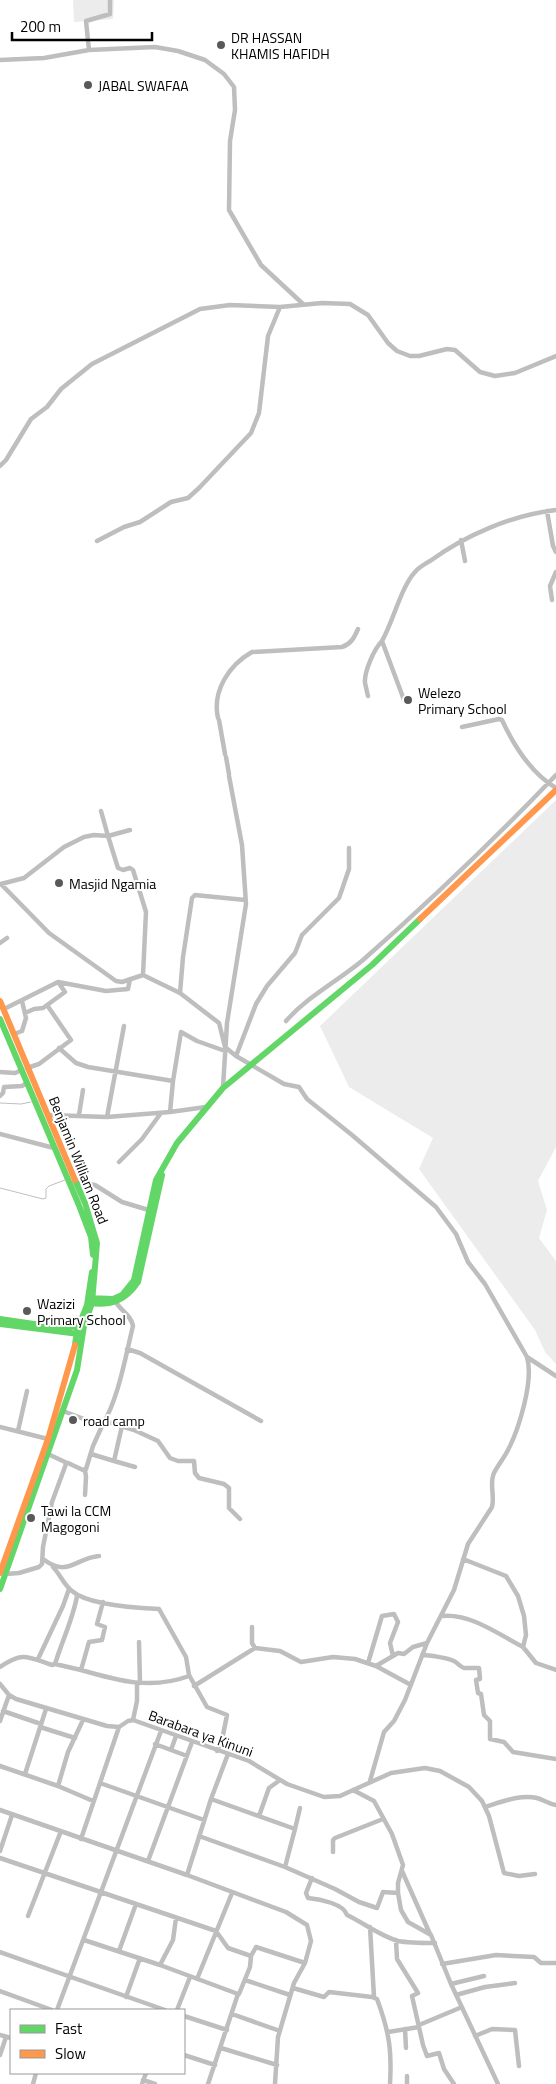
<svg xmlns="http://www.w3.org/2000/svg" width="556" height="2084" font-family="'Titillium Web',sans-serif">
<rect width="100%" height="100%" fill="#fff"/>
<!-- green -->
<path fill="#ececec" d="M73 0H114L113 19 74 22Z
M556 800V1147L538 1181 547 1210 539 1238 556 1261V1364L545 1352 535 1330 419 1169 433 1138 349 1087 320 1026Z"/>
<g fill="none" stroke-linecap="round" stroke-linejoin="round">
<!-- stream -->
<path stroke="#bfbfbf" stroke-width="1" d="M0 1103 21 1104 31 1102
M0 1188 43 1199 46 1198V1189L49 1186 65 1180"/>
<!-- street -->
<path stroke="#bebebe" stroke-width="4.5" d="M89 50 86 21 110 14V0
M0 60 44 58 89 50 155 47 178 51 205 60 224 74 234 87 235 110 230 141 229 210 261 265 303 304
M0 466 6 460 31 419 47 407 61 389 92 364 200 309 230 305 280 307 322 303 350 304 368 315 388 343 397 351 410 356H419L447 349 455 350 480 372 495 376 515 373 556 356
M547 511 553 546 556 552
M461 540 465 561
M97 541 124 527 140 522 171 502 188 498 199 488 251 433 259 413 268 336 280 307
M552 600 550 586 556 572
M368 696C367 692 366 687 365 683 364 672 374 649 382 641
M404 700 382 641C393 622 401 587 415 572 419 567 425 564 430 561 466 535 512 515 556 510
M218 718C212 691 229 665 252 652L342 647C351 644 354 638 358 629
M219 720 225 754
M462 727 499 719 502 720C514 746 531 773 556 788
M226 757 229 774
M101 811 108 836 130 830
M1 884 49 933 116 981 122 982 143 975 180 993 219 1023 225 1047 236 1056 284 1084 299 1087 307 1099 352 1135 436 1207 456 1234 468 1262 485 1284 527 1357 556 1376
M1 884 24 878 64 847 84 837 94 835 108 836 118 868 123 870 130 868 133 870 146 912 143 975
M0 943 7 938
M180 993 183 957 192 898 195 895 245 900
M4 1009 58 982 106 991 128 989 130 979
M25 1013 34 1009 43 1008 65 992 58 982
M286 1021C308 996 338 981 363 960 430 901 494 840 556 775
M14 1034 22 1031 26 1018 22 1001
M59 1048 76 1063 88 1067 173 1081
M236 1056 256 1004 267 986 295 953 302 935 339 898 349 869V848
M27 1068 39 1064 71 1040 47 1005
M0 1072 15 1073 22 1070
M223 1087 227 1023 246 904 242 845 229 776
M0 1096 3 1093 4 1087 22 1086 27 1083
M170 1112 173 1081 181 1032 197 1041 225 1051
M48 1115 107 1117 170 1112 206 1107
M79 1115 83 1090
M107 1117 124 1026
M0 1134 54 1148
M119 1162 142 1139 161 1113
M77 1182 95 1185 122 1202 152 1211
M127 1349 140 1353 261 1421
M63 1411 102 1426C119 1397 125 1358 133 1326 131 1315 121 1311 115 1301
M105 1421 134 1430 158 1441 170 1458 178 1461H194L195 1473 199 1478 224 1484 229 1488V1508L240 1519
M122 1426 114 1461 135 1467
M0 1427 48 1439
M18 1431 27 1391
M48 1454 67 1463
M91 1454 114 1461
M85 1470 86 1477 85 1495
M43 1559C68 1578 75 1558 99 1556
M463 1559 506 1576 518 1596 524 1616 526 1635 523 1647 536 1663 556 1670
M53 1567C60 1574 64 1585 72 1591 88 1605 137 1608 159 1609L186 1657 189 1675 207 1707 227 1715 222 1740 217 1751
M6 1574 19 1573 39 1567 42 1564 43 1547 52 1502 66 1464 68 1463 83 1470 86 1469 93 1446 102 1426
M442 1616C470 1613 498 1634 523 1647
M252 1627V1643L255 1648
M139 1642 140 1683
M422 1655C429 1655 448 1658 454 1661 458 1663 459 1666 464 1668H479L480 1679 476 1680 478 1693 481 1694 484 1715 490 1721V1739L504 1742 513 1752 556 1759
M38 1659 63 1606 69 1589
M368 1663 382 1616 394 1614 398 1622 390 1643 393 1656
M55 1664C62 1641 73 1619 77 1596
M376 1666 398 1653 404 1654 413 1647 427 1643
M0 1667C23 1651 28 1657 52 1665L55 1664 81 1670 89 1642 102 1640 105 1627 97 1624 103 1602
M81 1670C119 1681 151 1690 189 1676
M0 1684 9 1695 16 1699 107 1726 119 1727 128 1721 133 1720 249 1761 287 1784 324 1797 340 1796 391 1773 425 1768 440 1771 469 1787 482 1801 489 1816 504 1873 519 1876 535 1874
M194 1686 255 1648 280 1651 301 1662 333 1657 355 1659 376 1666 411 1685
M3 1711 41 1724
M133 1720 137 1701V1683
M0 1721 9 1695
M40 1727 75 1738
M155 1744 187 1756
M171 1750 176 1736
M0 1766 58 1786 93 1801
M25 1774 46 1709
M370 1781 384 1732 394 1721 405 1700 427 1643 454 1590 468 1544 492 1507C495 1496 489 1483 494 1473 498 1465 504 1458 508 1450 519 1429 534 1380 527 1357
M100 1783 204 1820
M58 1786 68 1752 83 1720
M353 1790 374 1801 392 1834 403 1865 398 1883V1893L401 1910 408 1922 431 1935 451 1984 498 2084
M485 1807C501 1802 521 1794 537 1798 544 1800 549 1804 556 1805
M0 1810 187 1875 286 1912 307 1925 311 1941 305 1963 294 1983 278 2037 275 2084
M259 1816 269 1788 280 1780
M295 1829 300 1808
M199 1836 285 1867 295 1829 211 1799
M81 1839 119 1727
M0 1851 12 1815
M333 1852V1840L335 1838 383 1819
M0 1858 216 1931 228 1948 251 1956 250 1967 239 1994H238L208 2084
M148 1861 192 1742
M285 1867 335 1889 359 1902 377 1908 383 1892 398 1893
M402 1871 430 1934
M187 1875 211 1799 228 1754
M312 1878 306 1893 308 1898C320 1899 344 1904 347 1915 364 1923 380 1936 398 1941 409 1943 423 1943 435 1943
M28 1916 61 1831
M370 1927 374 1997
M84 1940 160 1965 238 1994
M396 1940 397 1959 418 1993 412 1996 423 2045 427 2056 439 2053 444 2069 454 2084
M119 1951 136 1904
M0 1952 165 2010
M251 1956 256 1947 305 1963
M442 1964 496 1955 534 1957 541 1963H556
M160 1965 173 1940 176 1918
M197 1979 232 1893
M245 1980 290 1995
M451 1984 484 1976
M293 1988 324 1997 329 1992 372 1997 377 1999C389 2031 392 2050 390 2084
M0 1991 52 2010
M456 1995 485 1987 515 1983
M126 1997 140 1958
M57 2010 161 1731
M177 2010 190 1977
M232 2014 280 2031
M184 2016 227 2030
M419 2025 462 2007
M405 2029 406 2048
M388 2032 419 2027
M0 2035 11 2038
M475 2036 492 2029 515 2030 519 2066
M221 2048 277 2065
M0 2055 6 2037
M184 2055 215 2065
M143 2080 155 2084
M33 2084 36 2073
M142 2084 146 2073
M407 2084V2076"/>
<!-- fast -->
<path stroke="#63d668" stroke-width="6" d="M0 1019 78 1203 91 1237 93 1255
M88 1298 113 1299 122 1295 134 1280 156 1180 177 1143 223 1088 372 965 420 919
M89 1303C111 1306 125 1301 138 1282L162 1175
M0 1319 61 1328 80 1326
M0 1324 79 1334
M75 1345 77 1330 87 1305 92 1272
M0 1589 77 1370 84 1326 92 1303 97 1243 85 1203 75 1180"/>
<!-- slow -->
<path stroke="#ff974d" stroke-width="6" d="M420 919 556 790
M0 1001 75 1180
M0 1573 48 1439 75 1345"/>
</g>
<!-- markers -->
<g fill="#595959" stroke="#fff" stroke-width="2">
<circle cx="221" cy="45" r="5"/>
<circle cx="88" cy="85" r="5"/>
<circle cx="408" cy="700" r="5"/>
<circle cx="59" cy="883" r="5"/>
<circle cx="27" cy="1311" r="5"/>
<circle cx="73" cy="1420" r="5"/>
<circle cx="31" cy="1518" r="5"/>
</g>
<g text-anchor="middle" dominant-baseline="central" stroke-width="4" stroke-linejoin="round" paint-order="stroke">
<!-- poi labels -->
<g font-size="14" fill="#000" stroke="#fff" text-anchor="start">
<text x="231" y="37">DR HASSAN<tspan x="231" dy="16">KHAMIS HAFIDH</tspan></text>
<text x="98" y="85">JABAL SWAFAA</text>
<text x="418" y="692">Welezo<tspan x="418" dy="16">Primary School</tspan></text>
<text x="69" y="883">Masjid Ngamia</text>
<text x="37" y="1303">Wazizi<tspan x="37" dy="16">Primary School</tspan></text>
<text x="83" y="1420">road camp</text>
<text x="41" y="1510">Tawi la CCM<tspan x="41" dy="16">Magogoni</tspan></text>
</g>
<!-- street labels -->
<g font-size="14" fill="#000" stroke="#fff">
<text transform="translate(79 1160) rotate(68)">Benjamin William Road</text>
<text transform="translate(201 1733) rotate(20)">Barabara ya Kinuni</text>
</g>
</g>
<!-- legend -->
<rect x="10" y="2009" width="175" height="65" fill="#ffffff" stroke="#999999"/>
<rect x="20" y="2025" width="25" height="8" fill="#63d668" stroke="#999999"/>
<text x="55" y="2034" font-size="15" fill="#000000">Fast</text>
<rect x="20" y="2050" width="25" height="8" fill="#ff974d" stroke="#999999"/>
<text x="55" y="2059" font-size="15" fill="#000000">Slow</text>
<!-- scale -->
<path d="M12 32v8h140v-8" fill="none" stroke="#000000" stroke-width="2.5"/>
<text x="20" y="32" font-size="15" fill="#000000" stroke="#ffffff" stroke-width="4" paint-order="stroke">200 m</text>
</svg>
